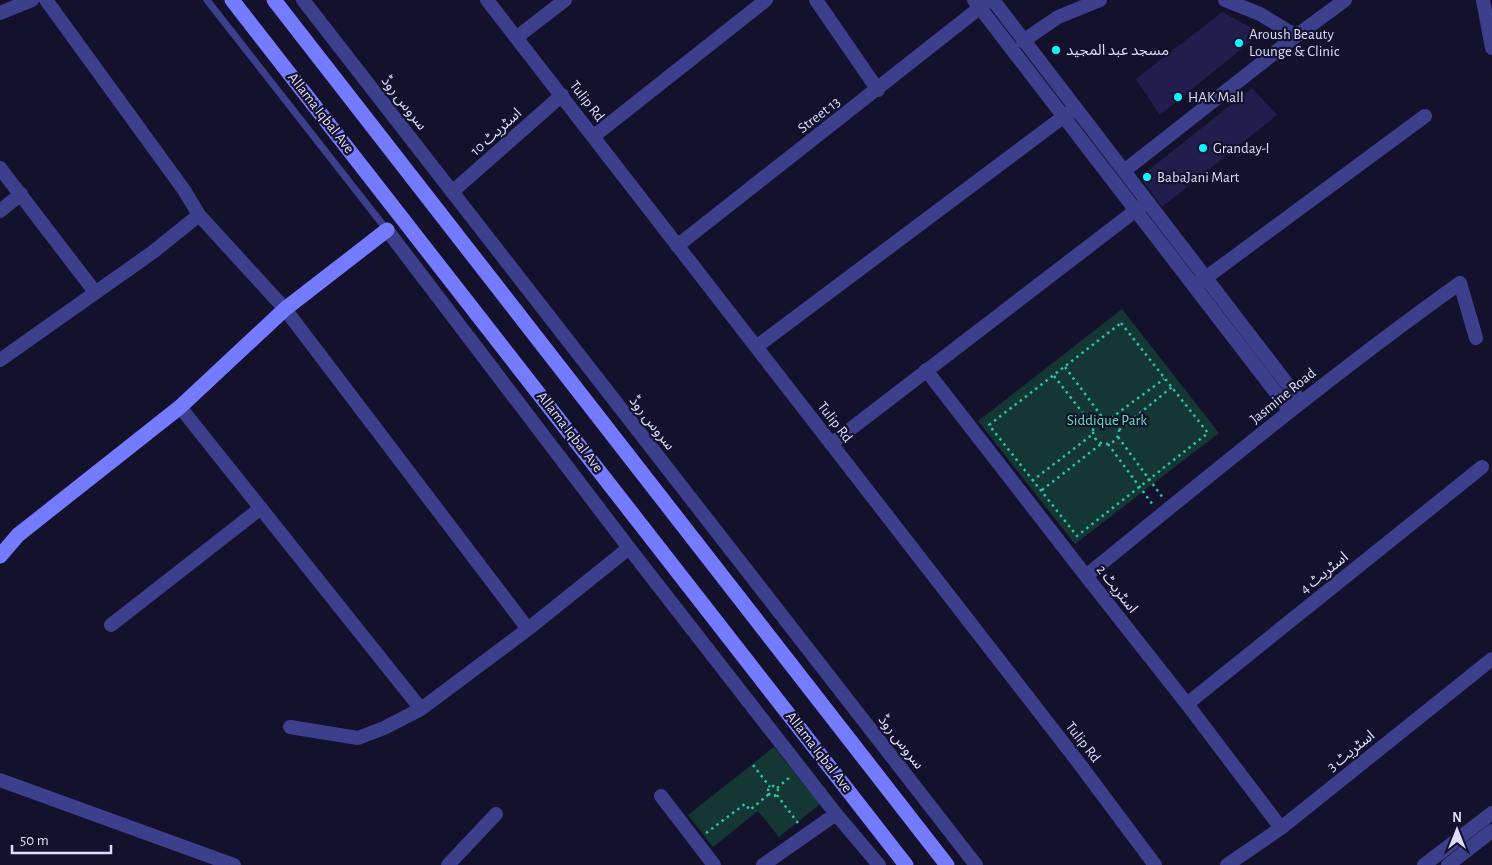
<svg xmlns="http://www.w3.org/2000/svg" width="1492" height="865" font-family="'Alegreya Sans','Noto Sans Arabic',sans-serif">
<rect width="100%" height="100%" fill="#14112d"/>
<!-- green -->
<path fill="#143733" d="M1122 309 1219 433 1075 544 978 421Z
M774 747 820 804 779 837 758 811 713 847 688 815Z"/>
<!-- building -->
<path fill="#231d4e" d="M1222 12 1261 33 1160 115 1136 79Z
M1252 88 1277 115 1162 207 1140 177Z"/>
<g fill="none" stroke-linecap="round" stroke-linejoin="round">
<!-- path -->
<path stroke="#30c0ac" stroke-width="2.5" stroke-dasharray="2.5 4" stroke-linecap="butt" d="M1121 323 1208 433 1077 536 989 425Z
M1065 367 1103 418
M1054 376 1093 426
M1093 431a13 13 0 1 1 26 0a13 13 0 1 1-26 0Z
M1111 418 1164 379
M1119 430 1172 387
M1118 437 1163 498
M1108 444 1153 505
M1032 481 1093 434
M1042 490 1101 444
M753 765 770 787
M768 791a5 5 0 1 1 10 0a5 5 0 1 1-10 0Z
M777 788 790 777
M777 795 798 823
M706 833 745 804 750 810 769 794"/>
<!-- lane -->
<path stroke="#3c3f8c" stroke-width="7" d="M207 0 387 230"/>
<!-- street -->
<path stroke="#3c3f8c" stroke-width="14" d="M46 0 184 190 199 215 285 309 528 629
M303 0 976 865
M487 0 1075 758 1155 865
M816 0 878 90
M974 0 1290 411
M993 0 1301 402
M1225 0 1260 14 1296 36
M1483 0 1492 48
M0 13 32 0
M517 37 565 0
M1023 41 1058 17 1100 0
M594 136 766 0
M0 168 95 292
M1124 171 1296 36 1345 0
M452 192 562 95
M0 211 21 194
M387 230 629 548 836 814 879 865
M677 246 987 2
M1200 282 1425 116
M756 347 1071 111
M0 360 153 252 199 215
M926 370 1086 576 1187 704 1281 828
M180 407 421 709
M831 444 1144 204
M1086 576C1209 476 1331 375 1460 283L1476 338
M111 625 261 508
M1187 704 1482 467
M290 727 358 738 384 728 421 709 528 629 629 548
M0 780 234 865
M661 796 714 865
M448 865 496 814
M763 865 836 814
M1227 865 1281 828 1492 659
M1424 865 1492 813
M1448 865 1492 831"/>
<!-- secondary -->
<path stroke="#747bff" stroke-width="15" d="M232 0 906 865
M274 0 947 865
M0 556 18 535 180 407 285 309 387 230"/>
</g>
<!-- markers -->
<g fill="#09faff" stroke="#14112d" stroke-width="2">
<circle cx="1239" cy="43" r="5"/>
<circle cx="1056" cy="50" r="5"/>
<circle cx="1178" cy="97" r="5"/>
<circle cx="1203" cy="148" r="5"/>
<circle cx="1147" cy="177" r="5"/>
</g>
<g text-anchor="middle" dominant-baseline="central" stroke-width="4.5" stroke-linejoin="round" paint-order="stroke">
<!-- poi labels -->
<g font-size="15" fill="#deddff" stroke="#14112d" text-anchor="start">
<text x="1249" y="34">Aroush Beauty<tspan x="1249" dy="17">Lounge &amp; Clinic</tspan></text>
<text x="1066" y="50">مسجد عبد المجید</text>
<text x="1188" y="97">HAK Mall</text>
<text x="1213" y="148">Granday-I</text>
<text x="1157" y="177">BabaJani Mart</text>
</g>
<!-- street labels -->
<g font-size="15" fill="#deddff" stroke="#14112d">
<text transform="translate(587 101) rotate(52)">Tulip Rd</text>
<text transform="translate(404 103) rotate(52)">سروس روڈ</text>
<text transform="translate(321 113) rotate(52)">Allama Iqbal Ave</text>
<text transform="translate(819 115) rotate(-38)">Street 13</text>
<text transform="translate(496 132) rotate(-42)">اسٹریٹ 10</text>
<text transform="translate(1283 396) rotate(-39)">Jasmine Road</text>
<text transform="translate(835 422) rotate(52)">Tulip Rd</text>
<text transform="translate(652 423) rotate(52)">سروس روڈ</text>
<text transform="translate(570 432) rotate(52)">Allama Iqbal Ave</text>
<text transform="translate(1324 573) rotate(-39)">اسٹریٹ 4</text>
<text transform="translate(1117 589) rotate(52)">اسٹریٹ 2</text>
<text transform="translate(901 742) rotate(52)">سروس روڈ</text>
<text transform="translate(1083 742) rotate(52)">Tulip Rd</text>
<text transform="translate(1351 751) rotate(-39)">اسٹریٹ 3</text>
<text transform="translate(819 752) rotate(52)">Allama Iqbal Ave</text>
</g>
<!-- park labels -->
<g font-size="15" fill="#66e2b9" stroke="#14112d">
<text x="1107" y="420">Siddique Park</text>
</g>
</g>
<!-- north arrow -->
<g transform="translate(1457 830)" stroke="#14112d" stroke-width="4" paint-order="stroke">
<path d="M0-4L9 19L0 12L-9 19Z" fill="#deddff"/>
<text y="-8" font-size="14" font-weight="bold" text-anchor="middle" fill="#deddff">N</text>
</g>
<!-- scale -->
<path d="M12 845v8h99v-8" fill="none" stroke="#deddff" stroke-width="2.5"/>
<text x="20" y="845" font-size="15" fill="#deddff" stroke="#14112d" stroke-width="4" paint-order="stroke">50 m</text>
</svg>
